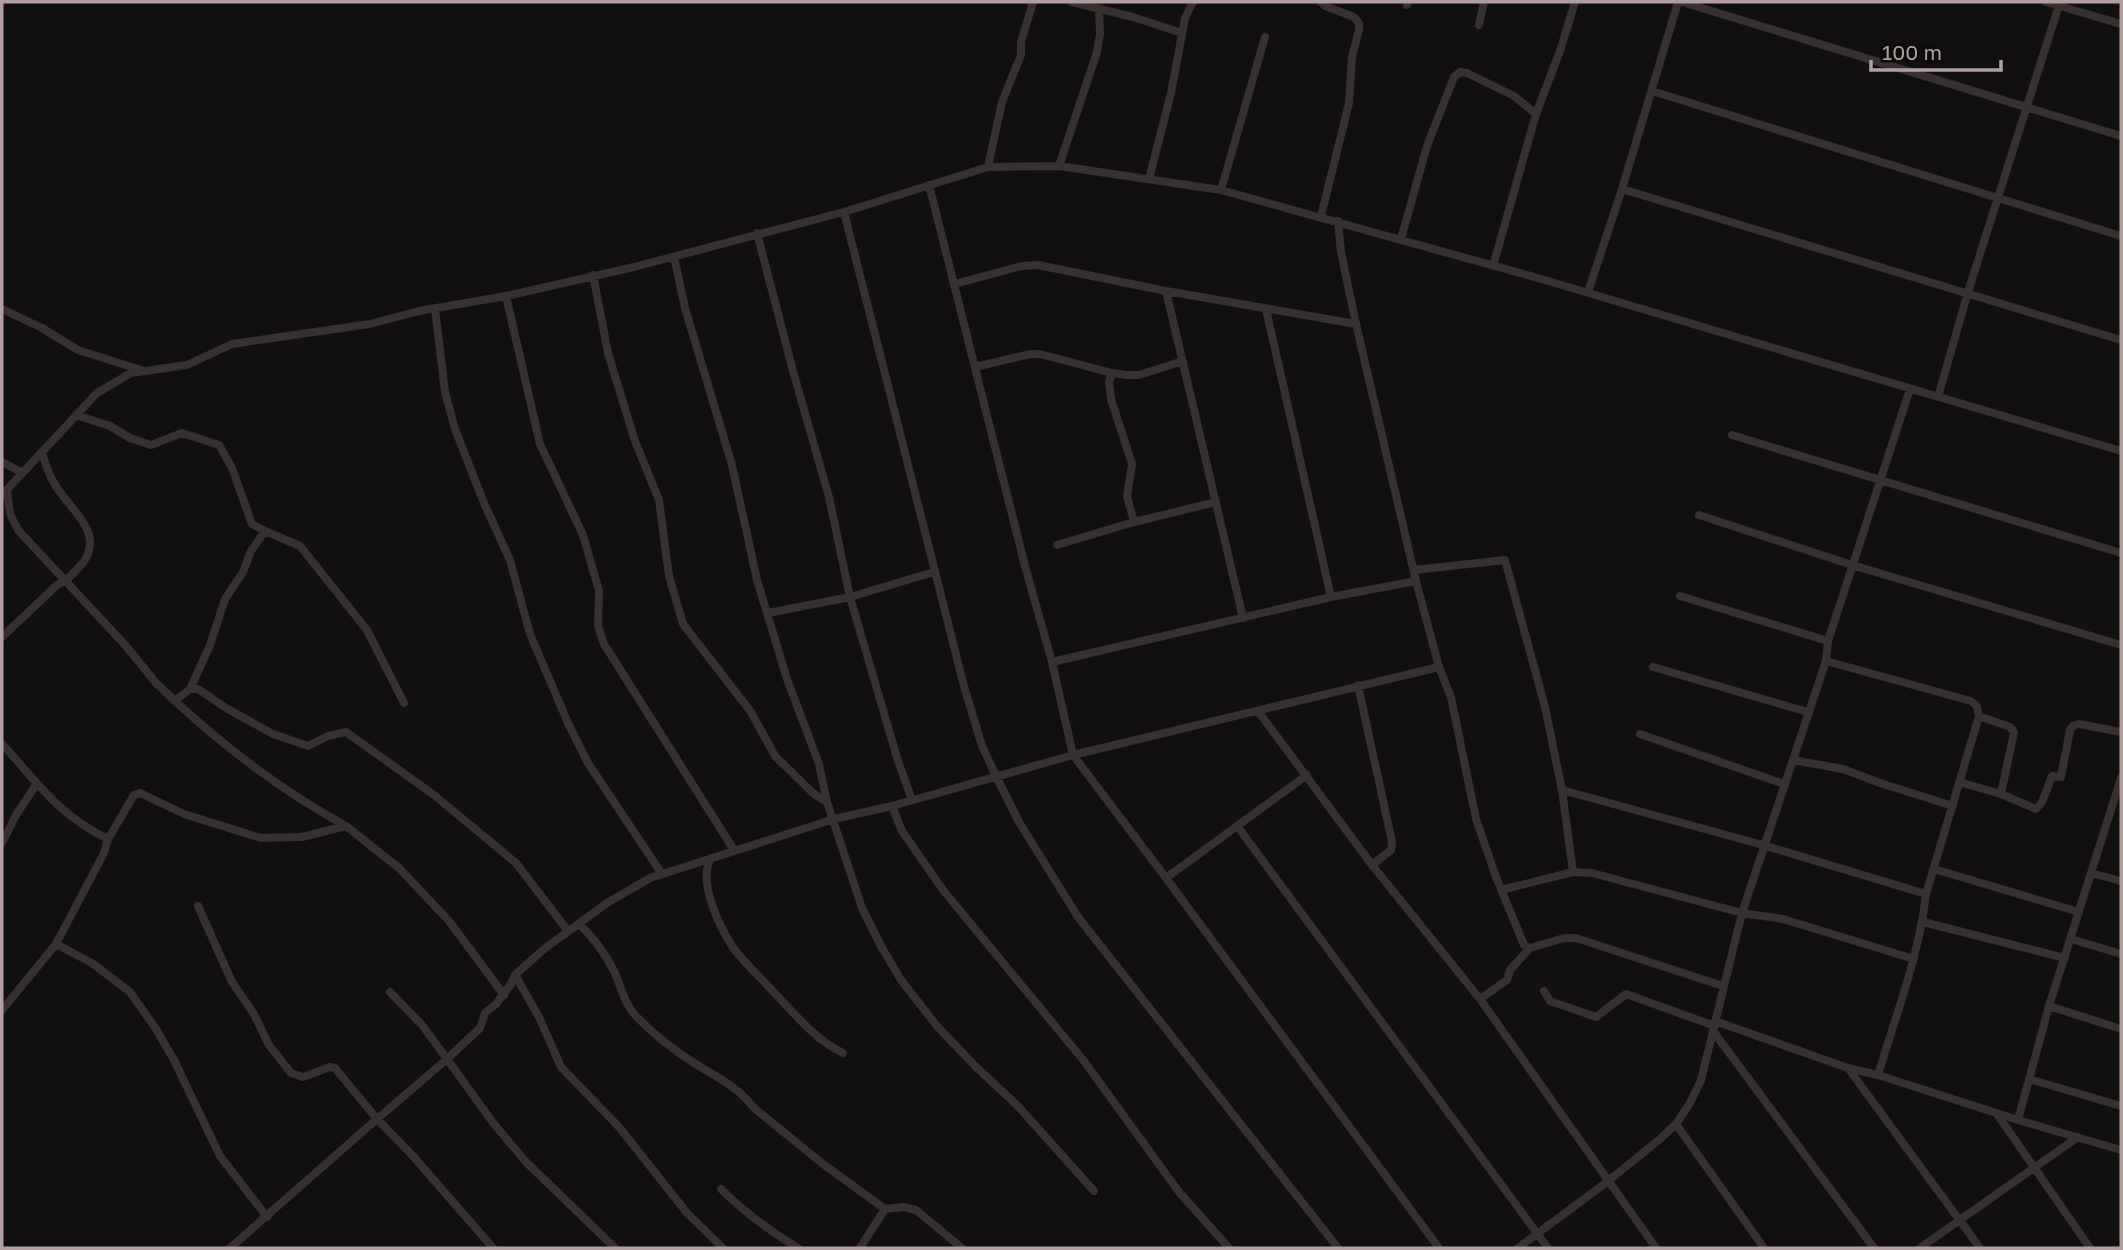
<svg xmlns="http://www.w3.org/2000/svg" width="2123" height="1250" font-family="'Golos Text',sans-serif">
<rect width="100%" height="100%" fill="#110f0f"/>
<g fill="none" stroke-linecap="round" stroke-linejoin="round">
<!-- minor -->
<path stroke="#363030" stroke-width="8" d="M1072 2 1133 17 1182 33
M1682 2 2121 136
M2046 2 2121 24
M1407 5 1408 2
M1479 25 1484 2
M1652 91 2121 236
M1059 166 1097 52 1100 34 1099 10
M988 167 1002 102 1021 55V42L1033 2
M1149 179 1171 93 1185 18 1193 2
M929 185 1025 566 1052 662 1073 755 1166 878 1439 1248
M1622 189 2121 340
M1221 190 1265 37
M844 212 964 686 982 746 996 776 1019 822 1078 917 1338 1248
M1321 216 1349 103 1352 57 1359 30V23L1354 17 1325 6 1321 2
M1338 221 1341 252 1356 324 1416 581 1439 667 1451 697 1476 819 1496 877 1524 945 1530 948 1564 938H1576L1723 986
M757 233 793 371 829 497 850 597 898 761 912 800
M1401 239 1427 146 1454 77 1460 72 1467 73 1514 96 1536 114
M674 257 685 308 732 465 757 580 787 679 819 764 827 802 862 908 881 946 901 980 937 1026 975 1066 1016 1104 1094 1191
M1493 266 1536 114 1560 51 1575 2
M593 275 608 353 635 441 659 500 669 576 683 624 751 712 775 756 814 794 827 802
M955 284 1021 266 1038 265 1166 291 1356 324
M1166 291 1243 618
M1588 292 1622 189 1678 2
M506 296 540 444 583 535 599 591 598 626 604 644 734 850
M2 309 42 328 78 350 141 370
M435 309 445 392 455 429 484 503 510 560 530 634 568 723 588 763 662 874
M1266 309 1331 597
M975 367 1030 354H1040L1112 373 1127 375H1139L1183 361
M1112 373 1109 382 1111 399 1132 464 1127 496 1134 522
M1938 397 1968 292 2060 2
M76 415 110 426 130 438 151 445 182 433 219 445 232 468 252 524 265 531
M1732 435 2121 553
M2 462 23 473
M7 490 10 514 18 530 126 646 156 683 175 701 190 689H198L226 708 273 734 308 746 328 736 346 732 434 795 516 863 568 931
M2 495 97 393 131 373 187 365 232 344 370 324 419 311 506 296 634 267 844 212 988 167 1059 166 1221 190 1538 278 2121 451
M1699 515 1852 565 2121 645
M1057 545 1134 522 1216 502
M1414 570 1505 560 1545 707 1562 790 1573 872 1592 873 1742 913 1783 919 1914 959
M1680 596 1828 641
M768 613 850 597 934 572
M2 637 57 585C68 581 74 572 82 564 107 532 68 509 54 483 48 474 45 463 42 452
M1826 661 1971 701 1977 706 1979 716 1926 894C1919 956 1896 1015 1878 1075
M1052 662 1331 597 1416 581
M1653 667 1808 712
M1358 685 1392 842 1391 850 1372 865
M190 689 210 645 225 599 243 572 251 551 265 531 300 546 367 630 404 703
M175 701C227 749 284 792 346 826
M1258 711 1372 865 1480 999 1656 1248
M1979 716 2010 727 2014 732 2001 794
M1640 734 1784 784
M2 744C39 784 57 814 108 839L104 853 56 944
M1793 760 1843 769 1880 783 1953 806
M2121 778 2049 1006 2018 1120 2121 1150
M1959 782 2001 794 2036 809 2042 802 2052 776 2061 777 2070 730 2073 726 2079 724 2121 732
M1562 790 1763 845 1926 894
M892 806 902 831 943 890 1084 1061 1179 1192 1229 1248
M1238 827 1548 1248
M108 839 134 795 140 793 184 814 261 838 302 837 346 826 399 868 449 921 504 995
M2 843 16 815 36 785
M711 858C697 882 720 928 734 949 744 962 756 973 767 985 791 1009 812 1038 843 1053
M1934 869 2079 912
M2091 873 2121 881
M1166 878 1307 775
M1501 890 1573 872
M198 906 232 982 254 1014 269 1045 291 1073 303 1077 330 1067 335 1068 377 1119 447 1059 494 1124 526 1162 615 1248
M1923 922 2065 958
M579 924C593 937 605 953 614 971 621 986 624 1003 635 1015 653 1034 676 1052 699 1066 719 1078 739 1088 754 1108L823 1164 885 1209 904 1207 916 1210 962 1248
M2071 939 2121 954
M515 975 539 1017 561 1067 619 1127 687 1213 723 1248
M1544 991 1550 1001 1596 1017 1626 994 1715 1026
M390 992 422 1025 447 1059 480 1028 485 1013 496 1004 511 984 515 975 544 949 607 903 650 878 834 819 892 806 1073 755 1439 667
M1480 999 1507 980 1510 970 1530 948
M2049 1006 2121 1029
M2 1010 56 944 92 963 130 992 156 1029 174 1060 220 1156 267 1217
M1715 1021 1848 1068 1878 1075 2018 1120
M1713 1031 1874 1248
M1848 1068 1980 1248
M2029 1079 2121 1106
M1997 1114 2090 1248
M1676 1124 1764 1248
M721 1189C744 1212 770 1231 798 1248
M230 1248 377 1119 412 1155 493 1248
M860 1248 885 1209
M1518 1248 1607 1182 1660 1139 1676 1124 1690 1103 1701 1080 1742 913 1826 661 1828 641 1910 389
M1920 1248 2078 1137"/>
</g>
<!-- border -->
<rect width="2123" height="1250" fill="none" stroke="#b39e9f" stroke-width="7"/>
<!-- scale -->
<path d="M1871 60v10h130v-10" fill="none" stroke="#b39e9f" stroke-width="3.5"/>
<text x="1882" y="60" font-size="21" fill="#b39e9f" stroke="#0c0b0a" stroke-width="5" paint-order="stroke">100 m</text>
</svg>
